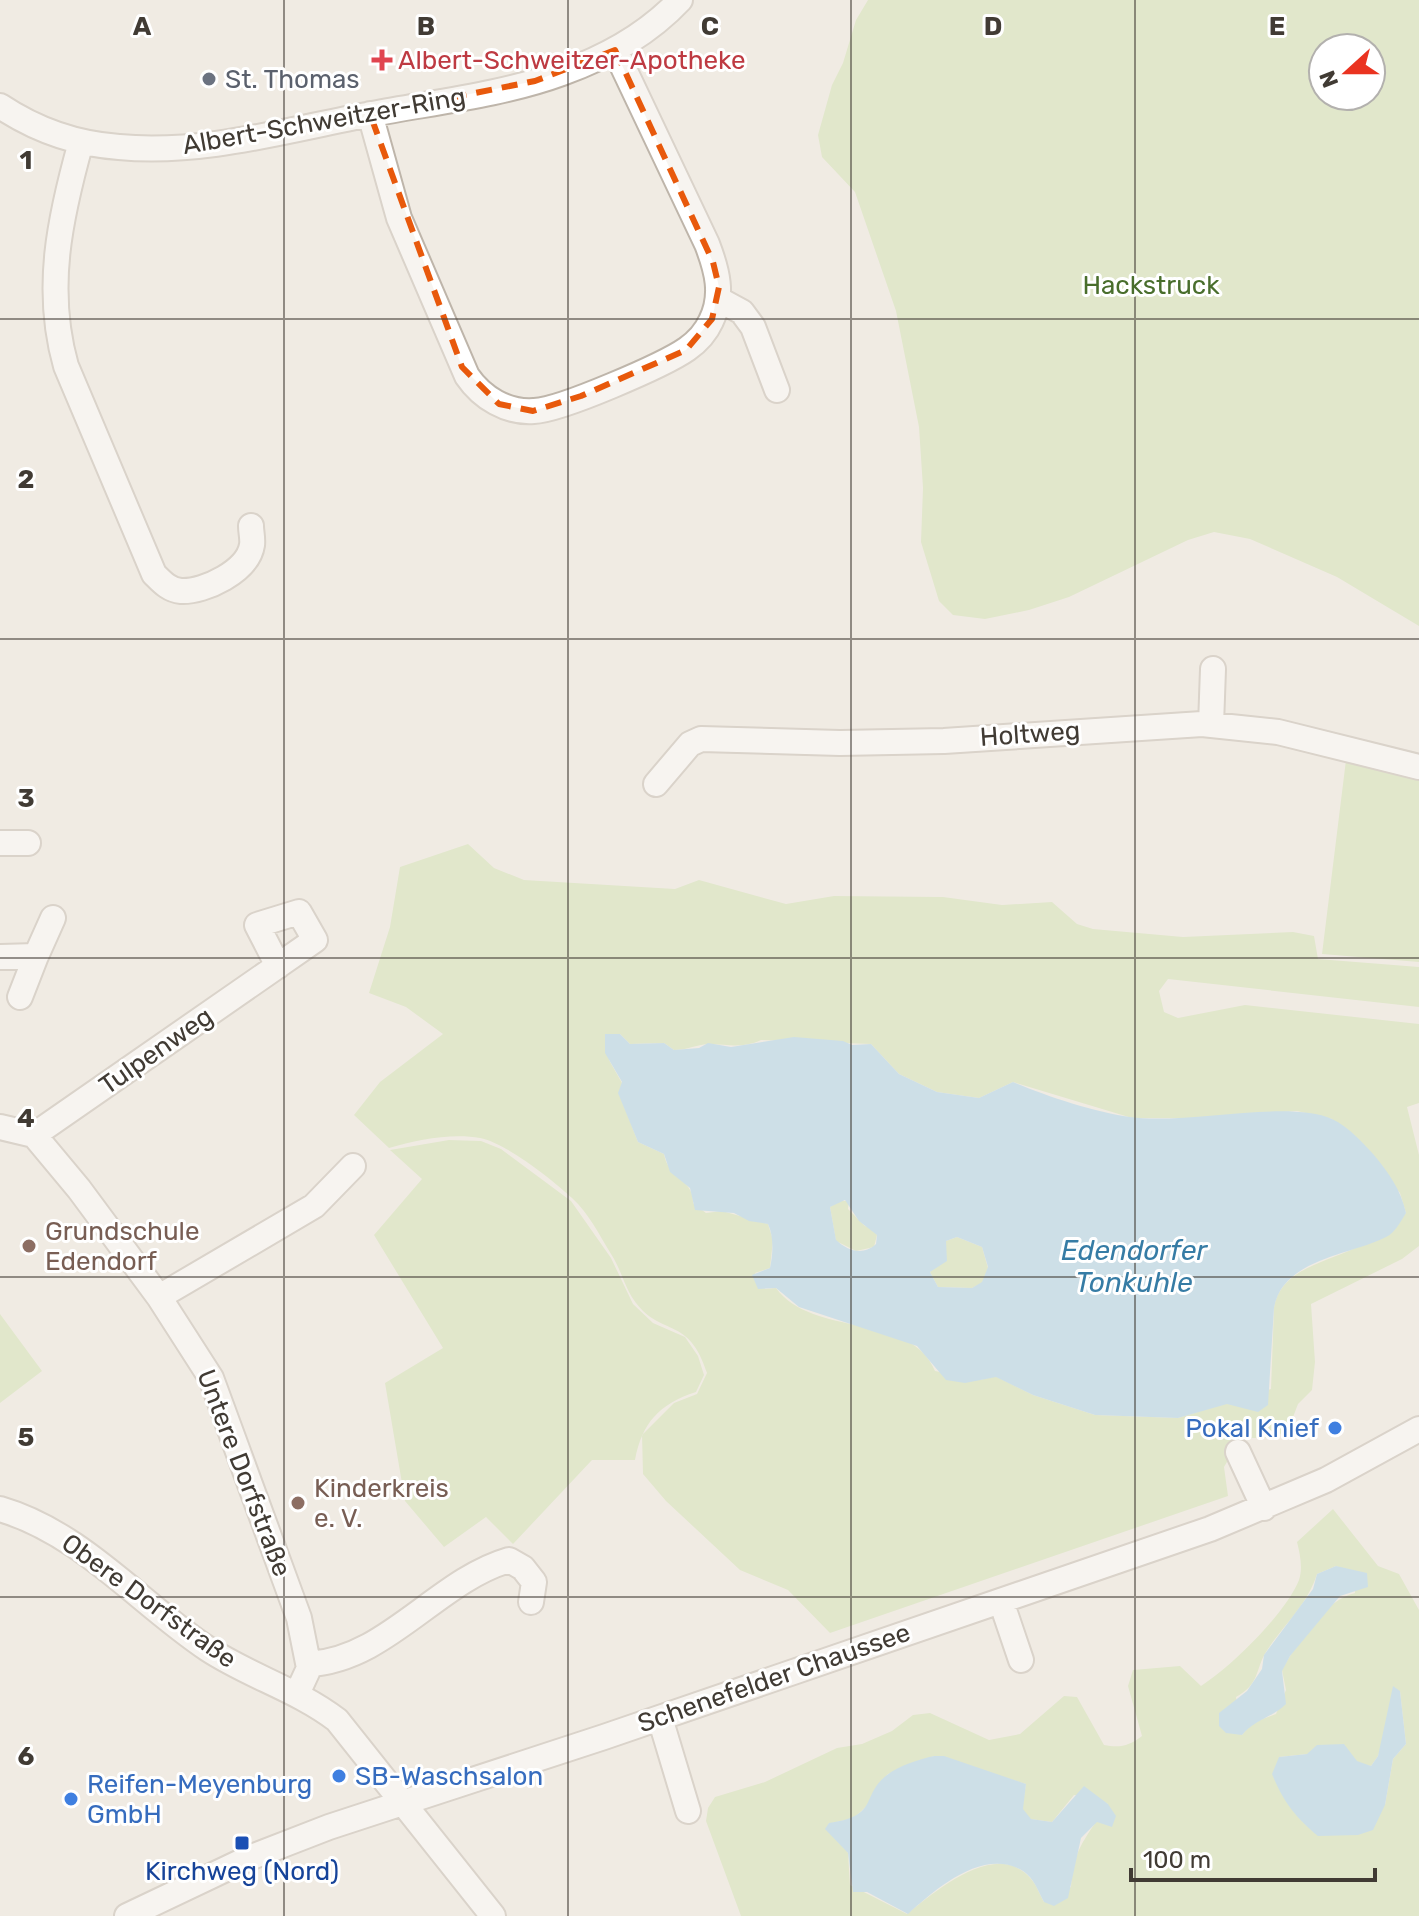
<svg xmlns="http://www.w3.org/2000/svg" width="1419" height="1916" font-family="Rubik,sans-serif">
<rect width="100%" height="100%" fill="#f0ebe3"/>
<!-- green -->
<path fill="#cee2ae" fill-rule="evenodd" d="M868 0H1419V626L1337 577 1250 539 1214 532 1188 540 1069 597 1029 610 985 619 953 615 939 601 921 542 923 488 919 427 896 311 855 192 822 157 818 135 832 85 843 63 856 20ZM1323 48H1371V96H1323Z
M1346 760 1419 778V962L1322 954Z
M468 844 494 868 524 880 675 889 699 880 786 904 834 896 943 897 1002 905 1052 902 1077 924 1093 929 1183 937 1293 932 1314 936 1318 959 1419 967V1007L1168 979 1159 991 1164 1012 1178 1018 1245 1005 1419 1024V1103L1407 1107 1419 1155V1246L1402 1259 1311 1304 1315 1362 1312 1390 1298 1404 1290 1425 1276 1438H1241L1224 1467 1228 1496 830 1633 788 1590 740 1570 666 1501 643 1474 642 1435 674 1403 697 1394 707 1373C689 1316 662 1337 636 1303 625 1289 621 1269 611 1254 600 1236 588 1212 572 1198 553 1180 506 1143 480 1138 451 1133 417 1140 389 1148L354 1115 380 1082 443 1034 406 1007 369 993 390 927 400 867ZM620 1034 630 1044 664 1043 674 1050C687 1050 701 1043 711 1044 730 1045 744 1048 761 1040L871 1044 899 1074 937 1092 979 1098 1013 1082 1132 1118H1199L1297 1111 1332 1119 1400 1193 1406 1213C1390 1225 1373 1239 1355 1248 1325 1263 1280 1269 1274 1308L1271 1389 1178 1418 1095 1415 1033 1395 995 1376 980 1380 935 1371C912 1312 812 1338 776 1288L765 1289 755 1273 770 1268 773 1240 768 1224 722 1211 706 1213 693 1203C694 1179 668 1179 664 1154L638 1142 619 1093 622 1083 609 1060Z
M449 1140 481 1141 501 1149 571 1201 611 1258 633 1304 653 1323 685 1337 698 1356 704 1375 696 1392C659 1404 642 1423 635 1460H592L513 1544 486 1517 444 1547 405 1501 385 1383 443 1348 374 1235 422 1179 390 1150Z
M839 1201H849L848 1209 865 1226 873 1229 877 1235 874 1247 856 1251 836 1241 830 1207Z
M957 1237 982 1247 988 1268 982 1283 972 1288 938 1287 930 1272 941 1263 946 1241Z
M0 1314 42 1371 0 1403Z
M1333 1509 1378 1566 1399 1574 1419 1610V1916H741L706 1821 708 1808 715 1797 765 1782 837 1748 862 1744 892 1731 913 1715 930 1713 989 1740 1020 1734 1064 1696 1077 1697 1104 1745C1120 1748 1129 1746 1142 1736L1128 1686 1133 1670 1180 1666 1201 1686C1230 1668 1286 1613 1299 1580 1303 1568 1300 1554 1297 1542ZM1336 1566 1355 1573V1593C1324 1600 1297 1643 1282 1670L1286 1690 1276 1714 1252 1723 1242 1735 1236 1697C1260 1684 1255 1670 1266 1652 1283 1625 1307 1606 1317 1574ZM1400 1691 1406 1744 1393 1759 1385 1805 1279 1757 1307 1754 1371 1766 1378 1756ZM934 1756 1026 1784 1022 1809 1030 1819 1052 1822 1074 1795 1095 1797 1108 1804C1088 1836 1073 1847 1071 1887L1044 1902C1040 1895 1037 1886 1032 1880 998 1837 936 1891 907 1914L850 1885 848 1853 828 1824 854 1818 873 1800 876 1788 888 1774Z"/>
<!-- water -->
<path fill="#a3d1ea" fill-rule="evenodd" d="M605 1034H620L630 1044 664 1043 674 1050 699 1048 708 1043 731 1047 794 1037 843 1041 852 1045 871 1044 899 1074 937 1092 979 1098 1013 1082C1046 1096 1094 1112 1130 1117 1186 1125 1288 1099 1332 1119 1349 1127 1362 1142 1374 1155 1389 1173 1401 1190 1406 1213 1401 1221 1395 1233 1386 1237 1351 1255 1282 1259 1274 1308L1268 1405 1258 1412 1227 1404 1178 1418 1095 1415 1033 1395 996 1377 965 1383 946 1380 917 1346 799 1307 776 1288 758 1289 752 1275 770 1268C773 1254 774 1237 768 1224L749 1221 734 1213 695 1210 690 1188 670 1172 664 1154 638 1142 618 1093 622 1082 605 1053ZM845 1200 859 1221 877 1235 876 1244C863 1256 848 1251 836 1240L830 1207ZM957 1237 982 1247 988 1267 982 1282 972 1288 938 1287 930 1272 947 1261 946 1241Z
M1336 1566 1367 1573 1368 1587 1340 1596 1290 1656 1282 1671 1286 1704C1272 1718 1255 1719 1242 1735L1226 1733 1219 1726V1713L1247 1691 1262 1669 1264 1655 1313 1589 1317 1574Z
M1393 1686 1400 1691 1406 1744 1393 1759 1385 1805 1373 1830 1358 1835 1318 1836C1295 1817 1283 1801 1272 1774L1279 1757 1307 1754 1317 1745 1344 1744 1357 1761 1371 1766 1378 1756Z
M934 1756H944L1026 1784 1023 1809 1031 1819 1052 1822 1084 1786 1108 1804 1116 1816 1112 1827 1097 1822 1081 1838 1068 1898 1054 1906 1044 1902C1038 1891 1034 1878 1023 1871 983 1847 936 1889 908 1914L867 1892H853L848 1853 825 1829 829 1823C880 1816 860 1796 887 1775 898 1766 920 1759 934 1756Z"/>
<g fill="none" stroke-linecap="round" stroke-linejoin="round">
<!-- minor casing -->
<g stroke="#beb5aa" stroke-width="28">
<path id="minor" d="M0 106C36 130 76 144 119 147 205 155 289 129 372 114 435 102 502 95 562 73 607 57 647 35 680 0
M370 114 399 218 467 376C482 398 507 413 534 411 561 410 664 365 687 349 697 342 706 332 711 321 724 295 717 270 707 244L615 50
M81 142C60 217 44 289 66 366L154 574C162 582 169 590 181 591 205 592 248 571 252 545 253 539 251 532 251 526
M718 299 742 312 753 327 777 390
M1211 725 1213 669
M656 784 690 744 701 739 840 743 944 741 1202 724 1278 732 1419 767
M0 843H28
M0 957 36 956 53 918
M20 997 36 956
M0 1127 34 1135 79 1189 159 1297 211 1378 299 1618 309 1668 297 1694
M34 1135C127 1070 221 1005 315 940L299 912 257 925 278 966
M159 1297 314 1206 353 1166
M1238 1452 1264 1508
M0 1509C82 1533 139 1603 208 1649 249 1676 298 1690 337 1720L493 1916
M1001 1601 1021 1660
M309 1664C386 1660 437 1581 509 1560L523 1568 534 1582 531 1602
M660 1718 688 1811
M127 1916 249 1858 329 1827 604 1737 1210 1529 1326 1480 1419 1429"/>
</g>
<!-- minor -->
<use href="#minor" stroke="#fff" stroke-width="24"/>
</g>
<!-- marked area -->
<path d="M0 0H1419V1916H0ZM615 50 713 262 719 287 712 319 686 350 581 396 533 411 499 404 462 367 370 114 535 81Z" fill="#f0ebe3" fill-opacity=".55" fill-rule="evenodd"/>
<path fill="none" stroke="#e8590c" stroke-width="6" stroke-dasharray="16 10" stroke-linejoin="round" d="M615 50 713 262 719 287 712 319 686 350 581 396 533 411 499 404 462 367 370 114 535 81Z"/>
<!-- grid -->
<path fill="none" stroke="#413b34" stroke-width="2" stroke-opacity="0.55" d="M284 0V1916M568 0V1916M851 0V1916M1135 0V1916M0 319H1419M0 639H1419M0 958H1419M0 1277H1419M0 1597H1419"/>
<!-- markers -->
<path fill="#e0444e" stroke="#fff" stroke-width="3" d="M378 48h8v8h8v8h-8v8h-8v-8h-8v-8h8z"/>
<circle fill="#6b7280" stroke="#fff" stroke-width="3" cx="209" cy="79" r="8"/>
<g fill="#8d6e63" stroke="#fff" stroke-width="3">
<circle cx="29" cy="1246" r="8"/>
<circle cx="298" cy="1503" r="8"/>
</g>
<g fill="#3f7fe0" stroke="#fff" stroke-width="3">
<circle cx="1335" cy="1428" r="8"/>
<circle cx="339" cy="1776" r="8"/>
<circle cx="71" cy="1799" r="8"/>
</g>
<rect fill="#1a4fb4" stroke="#fff" stroke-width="3" x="234" y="1835" width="16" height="16" rx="4"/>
<g text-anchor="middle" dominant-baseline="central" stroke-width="6" stroke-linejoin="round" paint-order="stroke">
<!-- health labels -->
<g font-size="26" fill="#be3a42" stroke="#fff" text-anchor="start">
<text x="398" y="60">Albert-Schweitzer-Apotheke</text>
</g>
<!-- worship labels -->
<g font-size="26" fill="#5b616d" stroke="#fff" text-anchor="start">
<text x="225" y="79">St. Thomas</text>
</g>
<!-- street labels -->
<g font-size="26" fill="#413b34" stroke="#fff">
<text transform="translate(324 121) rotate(-10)">Albert-Schweitzer-Ring</text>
<text transform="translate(1030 734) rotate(-4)">Holtweg</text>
<text transform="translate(156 1051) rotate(-35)">Tulpenweg</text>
<text transform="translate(244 1473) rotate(69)">Untere Dorfstraße</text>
<text transform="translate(149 1601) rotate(36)">Obere Dorfstraße</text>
<text transform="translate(774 1678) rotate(-19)">Schenefelder Chaussee</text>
</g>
<!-- park labels -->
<g font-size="26" fill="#496e2c" stroke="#fff">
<text x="1151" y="285">Hackstruck</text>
</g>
<!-- education labels -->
<g font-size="26" fill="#785e54" stroke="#fff" text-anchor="start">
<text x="45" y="1231">Grundschule<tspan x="45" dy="30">Edendorf</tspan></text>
<text x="314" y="1488">Kinderkreis<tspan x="314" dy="30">e. V.</tspan></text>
</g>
<!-- shop labels -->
<g font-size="26" fill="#366cbe" stroke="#fff" text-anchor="start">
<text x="1319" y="1428" text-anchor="end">Pokal Knief</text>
<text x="355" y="1776">SB-Waschsalon</text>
<text x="87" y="1784">Reifen-Meyenburg<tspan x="87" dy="30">GmbH</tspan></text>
</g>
<!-- transit labels -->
<g font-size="26" fill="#164399" stroke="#fff">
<text x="242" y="1871">Kirchweg (Nord)</text>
</g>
<!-- water labels -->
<g font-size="28" font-style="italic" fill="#367ca5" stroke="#fff">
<text x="1134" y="1250">Edendorfer<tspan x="1134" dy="32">Tonkuhle</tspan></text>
</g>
</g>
<g font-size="26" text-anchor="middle" font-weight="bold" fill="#413b34" stroke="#fff" stroke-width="6" stroke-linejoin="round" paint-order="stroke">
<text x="142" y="35">A</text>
<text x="426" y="35">B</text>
<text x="710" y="35">C</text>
<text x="993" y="35">D</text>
<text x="1277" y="35">E</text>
<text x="26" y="169">1</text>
<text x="26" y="488">2</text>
<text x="26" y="807">3</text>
<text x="26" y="1127">4</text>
<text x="26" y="1446">5</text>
<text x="26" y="1765">6</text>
</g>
<!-- north arrow -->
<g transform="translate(1347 72) rotate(249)"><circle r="38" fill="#ffffff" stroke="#b3b1ae" stroke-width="2"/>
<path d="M0-6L14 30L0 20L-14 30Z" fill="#ea3320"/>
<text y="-12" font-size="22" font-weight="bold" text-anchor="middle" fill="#413b34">N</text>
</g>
<!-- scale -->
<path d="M1131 1868v12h244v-12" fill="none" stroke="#413b34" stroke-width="4"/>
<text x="1143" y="1868" font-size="24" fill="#413b34" stroke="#ffffff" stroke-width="6" paint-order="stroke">100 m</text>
</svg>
